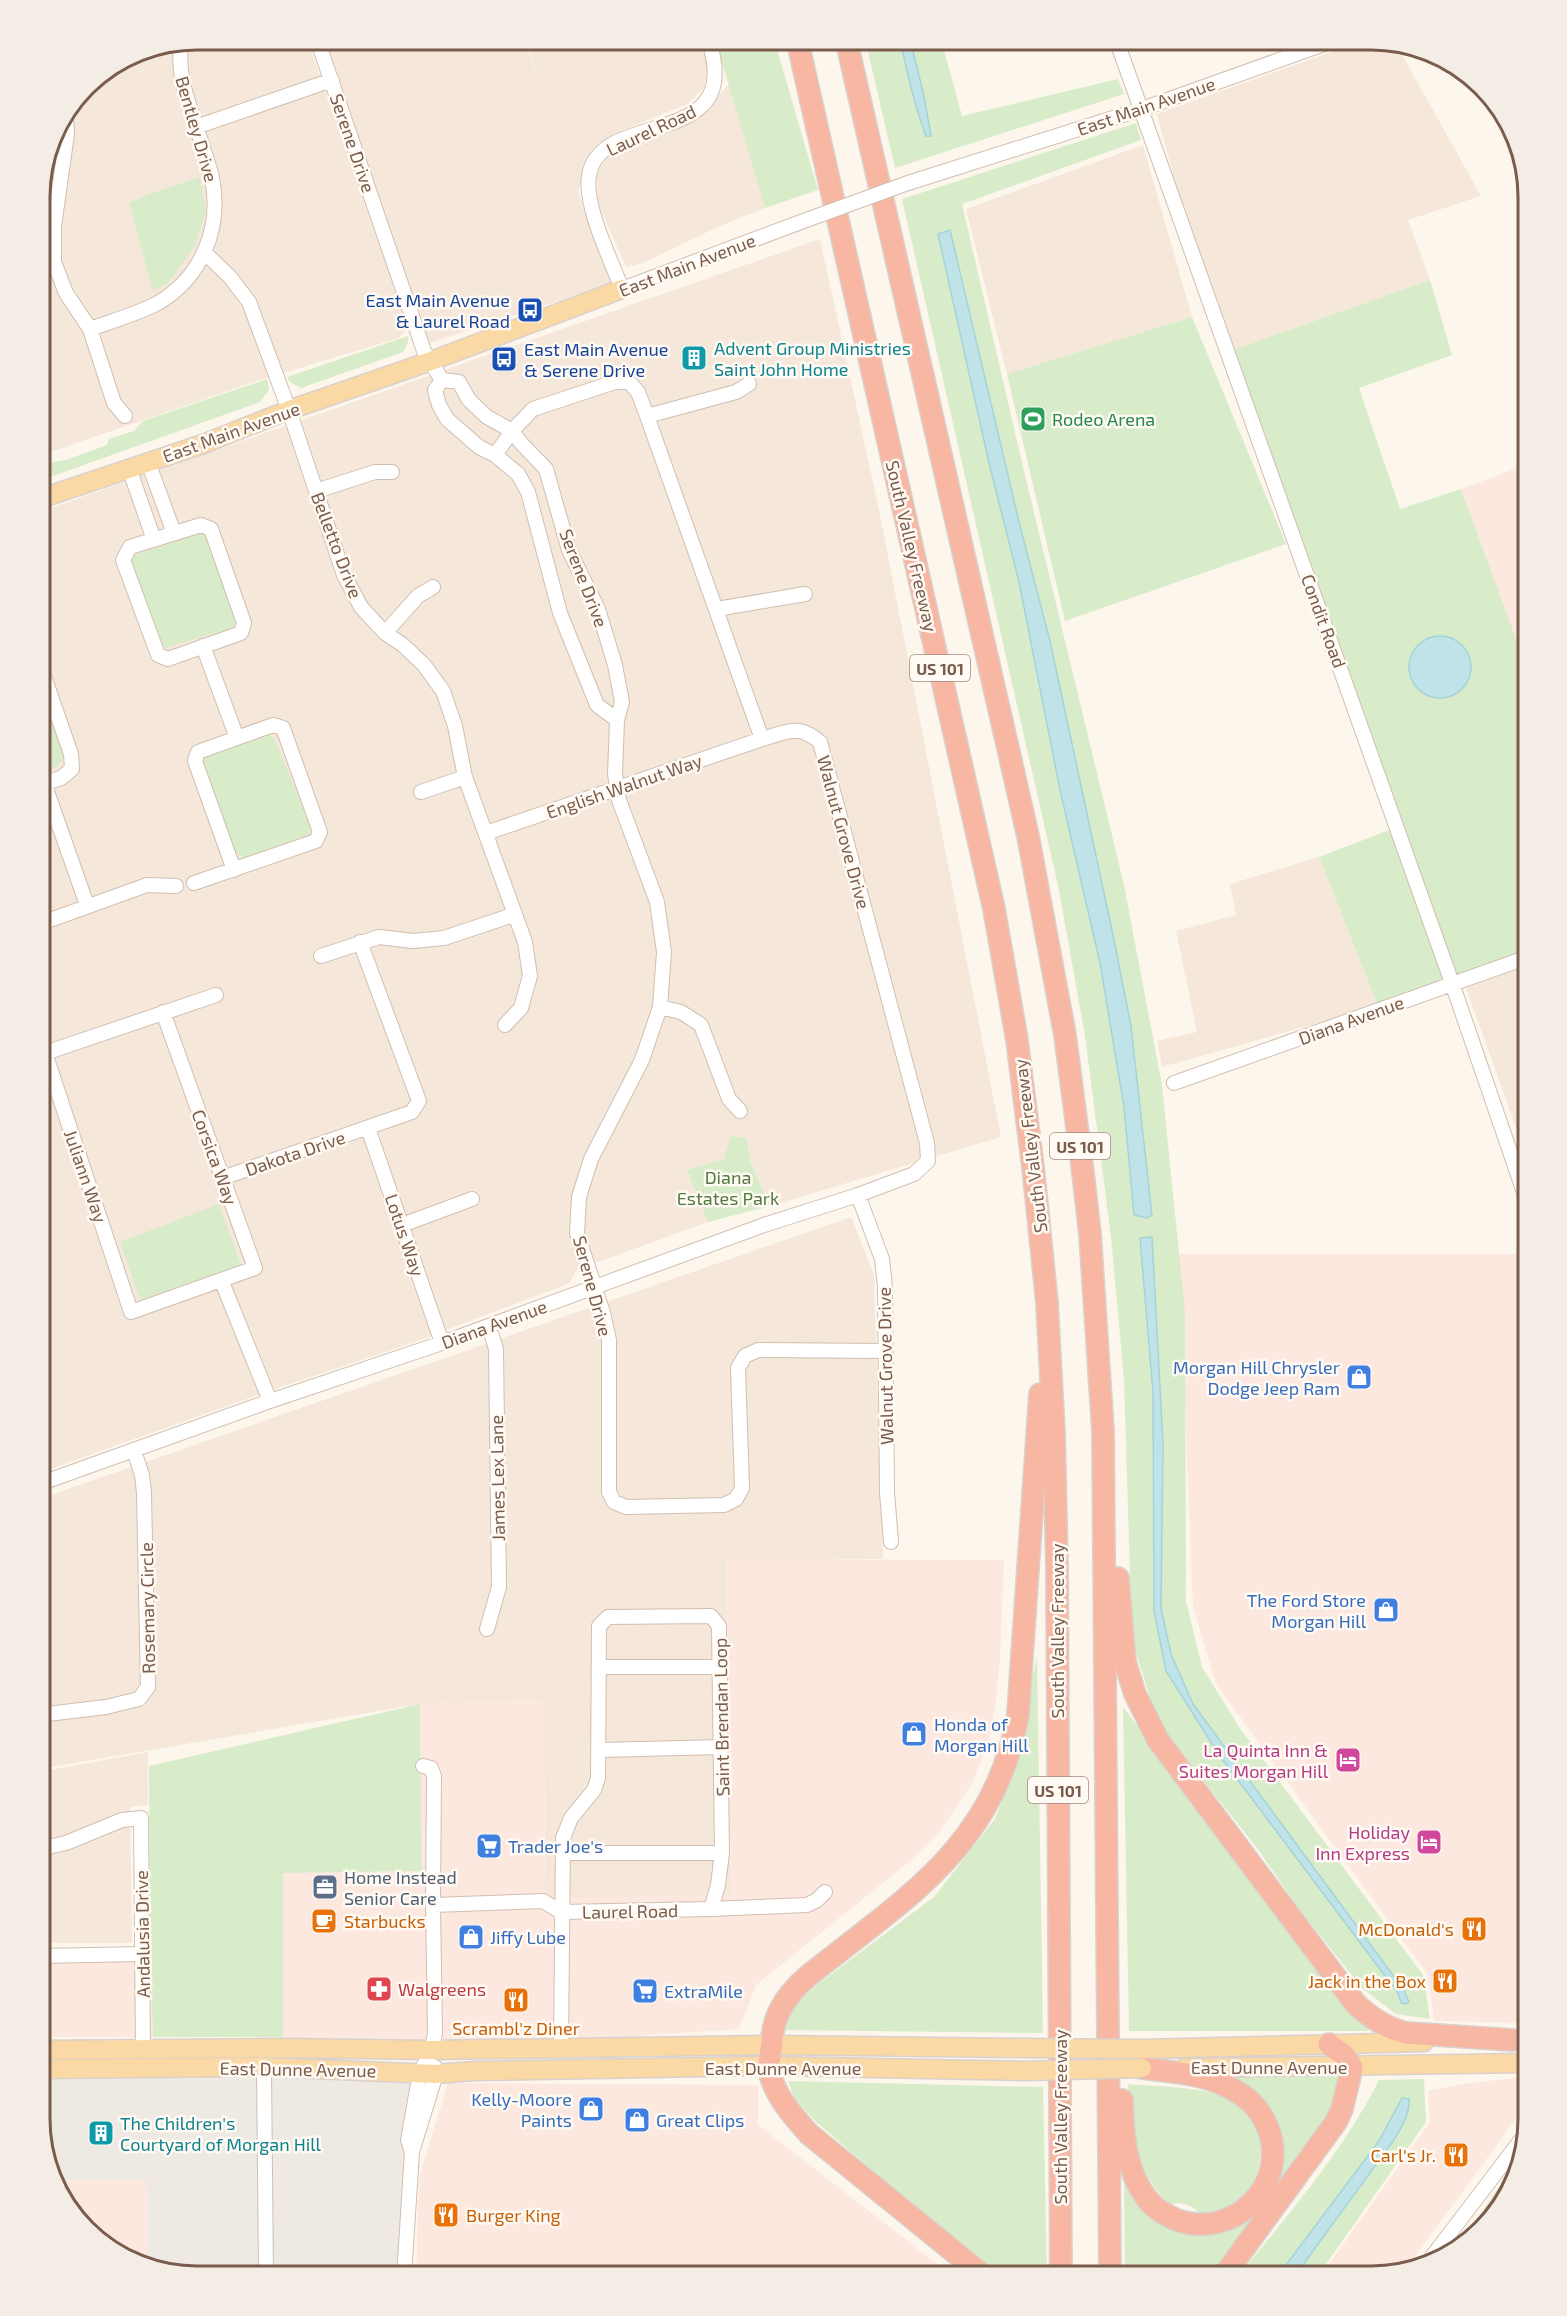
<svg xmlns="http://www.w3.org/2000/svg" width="1567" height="2316" font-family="'Exo 2',sans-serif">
<rect width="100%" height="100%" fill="#fdf6ec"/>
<!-- residential -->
<path fill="#f5e8da" d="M196 39H307L408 327 399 338 254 382 39 456V186L51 136 85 85 136 51Z
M320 39H524L545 99 525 39H699L708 65 704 87 688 104 620 131 592 149 578 192 611 284 429 343Z
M1368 39H1381L1396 44 1481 196 1408 220 1430 280 1230 351 1190 238 1157 114Z
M729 84 765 208 722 225 643 263 626 267 598 203 597 174 608 156 633 143 699 119Z
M1143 145 1192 317 1007 374 966 209Z
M820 239 879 510 1001 1137 770 1206 750 1161 747 1138 724 1159 687 1170 708 1222 576 1270 570 1283 412 1343 278 1388 39 1473V512Z
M1319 857 1378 1006 1162 1067 1157 1041 1197 1032 1176 931 1236 915 1230 884Z
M1528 965V1161L1466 988Z
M851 1217 874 1275 883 1559 726 1561 731 1895 545 1899 544 1701 420 1704 39 1769V1499Z
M148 1752V1805L130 1807 132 1943H39V1772Z"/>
<!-- commercial -->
<path fill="#fde8e0" d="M1528 464V671L1461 489Z
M1179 1254H1528V2023L1434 2021 1428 1975 1216 1684 1193 1607Z
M726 1560H1004L1000 1658 995 1707 988 1743 972 1783 940 1831 909 1862 756 1985 739 2029 283 2060V1873L422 1871 420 1704 544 1701 545 1898 731 1895Z
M39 1961H150L153 2037H39Z
M1521 2077 1524 2108 1407 2267 1371 2277H1320L1430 2122 1428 2091 1463 2084Z
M448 2083 758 2085V2125L954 2277H416L419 2178Z
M147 2179 148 2264 109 2251 60 2198 55 2180Z"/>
<!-- industrial -->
<path fill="#efe9e4" d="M44 2078 420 2079 398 2247 396 2277H186L148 2264 147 2180H55L40 2125 41 2083Z"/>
<!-- green -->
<path fill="#d8ecc9" d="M715 39H774L818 190 765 208Z
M865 39H941L962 116 1118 79 1124 94 895 168Z
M1136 123 1141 140 962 204 1023 467 1124 885 1162 1085 1185 1312 1186 1601 1202 1667 1239 1727 1423 1975 1430 2019 1396 2014 1362 1988 1300 1910 1257 1848 1165 1732 1153 1707 1132 1640 1124 1379 1111 1237 1085 1036 1059 890 902 199Z
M200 177 206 211 195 246 168 283 153 291 129 203 152 193Z
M1430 280 1452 355 1359 388 1400 509 1461 489 1528 671V952L1378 1006 1319 857 1397 827 1230 351Z
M1192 317 1286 544 1065 621 1007 374Z
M408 336V343L403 352 301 388 290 382 287 377Z
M267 379 269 390 260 402 39 481V464L66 460 107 445 109 439 134 431 143 421Z
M200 533 205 534 235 618V625L225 630 166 648 162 646 131 561 134 555Z
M39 686C45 701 68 745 63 759 59 768 47 770 39 774Z
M268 734 274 738 311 827 309 835 244 858 233 850 203 760 206 753Z
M731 1136 747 1138 750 1161 770 1206 708 1222 687 1170 724 1159Z
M219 1204 241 1265 140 1300 120 1242Z
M1037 1656 1043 2033 783 2030 786 2016 810 1990 934 1897 995 1819 1013 1773Z
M420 1704 422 1871 283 1873V2037H153L150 1961 149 1766Z
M1123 1707 1369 2031H1129Z
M1342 2074 1340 2090 1321 2130 1213 2277H1125L1124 2178 1201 2232 1279 2170 1231 2077Z
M1424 2079 1426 2122 1317 2277H1237C1289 2214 1342 2153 1379 2080Z
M788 2081 1043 2087 1047 2277H997L815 2121 795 2099Z
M1128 2084C1157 2087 1214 2086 1236 2103 1282 2137 1259 2213 1202 2214 1191 2207 1184 2200 1171 2205 1134 2174 1133 2129 1128 2084Z
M1517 2160 1507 2199 1449 2256 1445 2257 1473 2225Z"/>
<!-- water -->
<path fill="#bfe3e8" stroke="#a5d3da" stroke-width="1.5" d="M900 39H910L924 96 931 136H926C914 104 907 72 900 39Z
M950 230 1020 526 1050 641 1113 935 1131 1026 1152 1215 1147 1218 1134 1215 1124 1107 1100 963 1060 790 1019 582 989 463 938 234Z
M1409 667a31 31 0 1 1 62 0a31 31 0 1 1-62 0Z
M1152 1237 1163 1444 1161 1608 1171 1654 1193 1704 1404 1990 1409 2002 1405 2004 1401 2003 1398 1993 1219 1755 1166 1671 1154 1611 1153 1392 1140 1238Z
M1402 2098 1409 2099C1410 2115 1402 2126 1394 2140L1294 2277H1277L1379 2141Z"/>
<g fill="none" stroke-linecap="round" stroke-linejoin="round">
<!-- minor casing -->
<g stroke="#d1beb0" stroke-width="16">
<path id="minor" d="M317 39 424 351 442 380 459 382 469 400 487 417 512 431 521 443 546 469 569 550 598 609 615 665 622 702 617 720 615 774 619 800 657 902 664 952 660 1007 642 1060 591 1159 579 1197 577 1233 603 1313 609 1340V1492L614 1502 626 1507 724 1505 736 1499 742 1488 738 1368 745 1356 758 1350 884 1351
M708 39C748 153 599 107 589 176 584 206 611 260 622 289L809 219
M1116 39 1452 983 1528 1204
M66 114 67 134 54 226V262L66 293 90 329 114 403 125 416
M196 127 332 80
M47 154 64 156
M908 183 1142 109 1338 39
M205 253 230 277 249 302 289 410 344 575 361 607 385 633 403 645 424 665 443 691 455 726 465 777 525 942 530 976 521 1008 505 1025
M90 329C112 321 137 314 158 303 202 277 222 228 212 178 209 164 203 149 199 135 188 100 177 79 181 42
M442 380 435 390 439 405 447 419 479 447 495 455 518 474 528 492 560 613 597 705 617 720
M647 416 736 392 749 384
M495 455 512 431 533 409 615 382H629L638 392 647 416 762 739
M148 462 174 533
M129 468 154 540
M316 491 375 472H392
M201 525 211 529 244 623 241 633 168 659 158 655 123 560 130 547Z
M717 609 805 594
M385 633 418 596 433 587
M203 646 237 738
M44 783 87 905
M39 785 61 778 72 769 71 754 39 662
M421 792 465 777
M194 883 316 841 320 832 283 728 273 725 198 752 195 761 234 870
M39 924 147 885 176 886
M321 956 379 937 413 941 444 938 513 915
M660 1007 681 1012 701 1025 729 1099 740 1111
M163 1012 255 1268 131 1312 45 1053 216 995
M1174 1083 1528 957
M368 1128 442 1343
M222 1178 412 1112 419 1101 360 942
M858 1195 882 1259 885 1287 887 1492 891 1542
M402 1225 472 1199
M222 1282 270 1401
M39 1462 47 1482
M39 1484 270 1401 442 1343 764 1225 858 1195 914 1174 928 1161 927 1143 820 742C798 723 787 732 762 739L486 833
M487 1629 499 1587 496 1349 489 1326
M599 1667H720
M39 1715 106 1707 139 1699 148 1687 144 1493 142 1475 134 1451
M600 1750 722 1747
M39 1849 66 1843 122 1820 141 1818 143 2049
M562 1853H722
M433 1905 543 1901 561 1912 711 1909 807 1905 817 1900 825 1892
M39 1956 141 1954
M561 2048 563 1838 571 1818 594 1790 598 1778 599 1626 608 1617 711 1616 719 1626 722 1853 718 1885 711 1909
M264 2067 266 2277
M412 2152 408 2140 420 2073 432 2050 435 2033 433 1905 434 1776 431 1768 423 1766
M1428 2262 1524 2136
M404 2277 412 2152 436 2074 435 2067"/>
</g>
<!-- major casing -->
<g stroke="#dad1cd" stroke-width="21">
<path id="major" d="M39 499 203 444 289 410 431 361 622 289
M1141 2049 1424 2042
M39 2050 281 2048 432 2050 772 2045 1025 2048
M1185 2068 1528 2063
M39 2069 264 2067 436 2074 474 2071 769 2066 1025 2071"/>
</g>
<!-- highway casing -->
<g stroke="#dad1cd" stroke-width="24">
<path id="highway" d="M797 39 994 909 1017 1040 1034 1176 1047 1303 1054 1434 1057 1568 1061 2277
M846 39 1028 836 1065 1035 1083 1173 1090 1234 1103 1431 1110 2277
M1118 1578 1125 1662 1135 1694 1158 1740 1355 2003C1370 2018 1386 2028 1406 2033L1513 2040
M1122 2100C1123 2133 1125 2168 1145 2196 1153 2208 1165 2215 1177 2220 1232 2240 1288 2187 1269 2131 1262 2110 1246 2095 1226 2086 1201 2073 1169 2072 1142 2068
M985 2277 809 2134C793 2116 771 2092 769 2066 769 2059 771 2051 772 2043 772 2015 787 1994 808 1976 904 1899 996 1846 1018 1714L1040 1394
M1223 2277 1336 2122 1342 2109 1352 2067 1344 2055 1329 2044"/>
</g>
<!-- minor -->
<use href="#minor" stroke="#fff" stroke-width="14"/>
<!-- major -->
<use href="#major" stroke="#fbd9a5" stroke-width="18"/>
<!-- highway -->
<use href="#highway" stroke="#f7b7a3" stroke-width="21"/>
<!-- minor-bridge casing -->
<g stroke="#d1beb0" stroke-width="16" stroke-linecap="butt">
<path id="minor-bridge" d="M809 219 908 183"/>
</g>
<!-- major-bridge casing -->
<g stroke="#dad1cd" stroke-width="21" stroke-linecap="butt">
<path id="major-bridge" d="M1025 2048 1141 2049
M1025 2071 1142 2068"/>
</g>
<!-- minor-bridge -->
<use href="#minor-bridge" stroke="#fff" stroke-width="14"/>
<!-- major-bridge -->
<use href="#major-bridge" stroke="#fbd9a5" stroke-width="18"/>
</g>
<!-- icons -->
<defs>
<g id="bus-square" transform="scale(1.35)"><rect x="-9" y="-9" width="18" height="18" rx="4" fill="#1a4fb4" stroke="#fffaf3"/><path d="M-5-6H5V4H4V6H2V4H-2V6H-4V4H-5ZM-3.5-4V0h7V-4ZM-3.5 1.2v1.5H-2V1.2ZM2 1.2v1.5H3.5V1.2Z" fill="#fff"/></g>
<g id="building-square" transform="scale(1.35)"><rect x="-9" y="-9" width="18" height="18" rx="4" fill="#0f9aa8" stroke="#fffaf3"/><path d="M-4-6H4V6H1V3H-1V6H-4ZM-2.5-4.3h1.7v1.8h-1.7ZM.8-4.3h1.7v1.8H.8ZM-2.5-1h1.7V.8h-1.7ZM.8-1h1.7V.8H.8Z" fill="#fff"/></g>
<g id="stadium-square" transform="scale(1.35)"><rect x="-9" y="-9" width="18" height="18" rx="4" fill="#2e9e5b" stroke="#fffaf3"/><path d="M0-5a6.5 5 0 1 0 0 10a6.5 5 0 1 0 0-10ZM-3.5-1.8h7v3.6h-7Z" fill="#fff"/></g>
<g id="shop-square" transform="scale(1.35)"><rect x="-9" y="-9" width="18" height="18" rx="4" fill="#3f7fe0" stroke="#fffaf3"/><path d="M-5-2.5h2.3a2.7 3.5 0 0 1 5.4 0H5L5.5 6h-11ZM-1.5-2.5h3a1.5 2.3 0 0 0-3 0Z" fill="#fff"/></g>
<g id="hotel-square" transform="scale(1.35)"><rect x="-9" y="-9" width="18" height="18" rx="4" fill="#d1479c" stroke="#fffaf3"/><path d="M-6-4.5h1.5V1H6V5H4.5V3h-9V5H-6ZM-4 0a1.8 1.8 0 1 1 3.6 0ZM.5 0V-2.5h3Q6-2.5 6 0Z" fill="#fff"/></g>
<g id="supermarket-square" transform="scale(1.35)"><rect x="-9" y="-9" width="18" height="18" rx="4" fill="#3f7fe0" stroke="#fffaf3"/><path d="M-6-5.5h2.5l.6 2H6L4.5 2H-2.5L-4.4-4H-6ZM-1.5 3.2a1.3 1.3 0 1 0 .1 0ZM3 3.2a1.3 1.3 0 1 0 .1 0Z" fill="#fff"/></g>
<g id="office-square" transform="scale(1.35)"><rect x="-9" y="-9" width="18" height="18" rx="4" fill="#5c6f8a" stroke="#fffaf3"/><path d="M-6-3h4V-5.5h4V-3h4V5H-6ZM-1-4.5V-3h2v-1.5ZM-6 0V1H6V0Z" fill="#fff"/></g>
<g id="cafe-square" transform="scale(1.35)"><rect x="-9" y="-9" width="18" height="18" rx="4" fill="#e8710a" stroke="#fffaf3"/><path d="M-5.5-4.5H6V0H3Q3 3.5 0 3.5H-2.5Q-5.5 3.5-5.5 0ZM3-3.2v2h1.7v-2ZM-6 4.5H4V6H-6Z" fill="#fff"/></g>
<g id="restaurant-square" transform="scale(1.35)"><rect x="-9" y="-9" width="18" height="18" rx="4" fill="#e8710a" stroke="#fffaf3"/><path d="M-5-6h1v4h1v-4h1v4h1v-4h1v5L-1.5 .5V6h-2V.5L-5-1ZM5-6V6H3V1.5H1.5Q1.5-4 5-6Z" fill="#fff"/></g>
<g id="pharmacy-square" transform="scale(1.35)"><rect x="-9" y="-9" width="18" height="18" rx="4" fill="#e0444e" stroke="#fffaf3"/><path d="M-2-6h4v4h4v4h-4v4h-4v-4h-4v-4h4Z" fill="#fff"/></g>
</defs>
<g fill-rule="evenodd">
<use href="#bus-square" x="530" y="310"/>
<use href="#building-square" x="694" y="358"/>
<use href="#bus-square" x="504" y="359"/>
<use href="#stadium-square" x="1033" y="419"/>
<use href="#shop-square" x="1359" y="1377"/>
<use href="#shop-square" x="1386" y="1610"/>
<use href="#shop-square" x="914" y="1734"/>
<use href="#hotel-square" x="1348" y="1760"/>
<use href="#hotel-square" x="1429" y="1842"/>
<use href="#supermarket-square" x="489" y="1846"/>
<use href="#office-square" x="325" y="1887"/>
<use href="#cafe-square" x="324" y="1921"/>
<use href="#restaurant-square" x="1474" y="1929"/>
<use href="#shop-square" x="471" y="1937"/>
<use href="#restaurant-square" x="1445" y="1981"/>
<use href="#pharmacy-square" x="379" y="1989"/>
<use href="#supermarket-square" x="645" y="1991"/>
<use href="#restaurant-square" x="516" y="2000"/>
<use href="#shop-square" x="591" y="2109"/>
<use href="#shop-square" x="637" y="2120"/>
<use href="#building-square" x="101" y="2133"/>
<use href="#restaurant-square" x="1456" y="2155"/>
<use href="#restaurant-square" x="446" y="2215"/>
</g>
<g text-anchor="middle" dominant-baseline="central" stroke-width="5" stroke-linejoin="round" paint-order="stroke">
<!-- shield labels -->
<g fill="#fffaf3" stroke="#a28b7f" stroke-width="1.5">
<rect x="910" y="655" width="60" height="26" rx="4.5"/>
<rect x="1050" y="1133" width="60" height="26" rx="4.5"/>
<rect x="1028" y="1777" width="60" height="26" rx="4.5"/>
</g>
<g font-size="16" font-weight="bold" fill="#7a5c4d">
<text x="940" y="668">US 101</text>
<text x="1080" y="1146">US 101</text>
<text x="1058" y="1790">US 101</text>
</g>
<!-- street labels -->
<g font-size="18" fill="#7a5c4d" stroke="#fffaf3">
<text transform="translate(1146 106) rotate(-19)">East Main Avenue</text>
<text transform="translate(197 129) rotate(74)">Bentley Drive</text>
<text transform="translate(651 130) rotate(-25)">Laurel Road</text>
<text transform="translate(353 143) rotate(71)">Serene Drive</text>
<text transform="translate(687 265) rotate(-21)">East Main Avenue</text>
<text transform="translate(231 432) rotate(-20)">East Main Avenue</text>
<text transform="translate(337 545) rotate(69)">Belletto Drive</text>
<text transform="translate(912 546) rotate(77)">South Valley Freeway</text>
<text transform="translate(584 578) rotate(69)">Serene Drive</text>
<text transform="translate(1324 621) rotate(70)">Condit Road</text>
<text transform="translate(624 786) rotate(-19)">English Walnut Way</text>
<text transform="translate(844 832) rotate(75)">Walnut Grove Drive</text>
<text transform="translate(1351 1020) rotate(-20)">Diana Avenue</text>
<text transform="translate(1030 1146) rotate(-97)">South Valley Freeway</text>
<text transform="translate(295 1153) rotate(-19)">Dakota Drive</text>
<text transform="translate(215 1157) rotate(70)">Corsica Way</text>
<text transform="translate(86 1176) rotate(71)">Juliann Way</text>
<text transform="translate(405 1235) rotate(71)">Lotus Way</text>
<text transform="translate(593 1286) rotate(75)">Serene Drive</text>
<text transform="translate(494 1324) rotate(-20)">Diana Avenue</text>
<text transform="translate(885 1366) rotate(-91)">Walnut Grove Drive</text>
<text transform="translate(497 1478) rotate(-91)">James Lex Lane</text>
<text transform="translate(147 1608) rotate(-91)">Rosemary Circle</text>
<text transform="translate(1057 1631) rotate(-90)">South Valley Freeway</text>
<text transform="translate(721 1717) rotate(-91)">Saint Brendan Loop</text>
<text transform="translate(630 1911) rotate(-1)">Laurel Road</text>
<text transform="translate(142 1934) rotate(-91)">Andalusia Drive</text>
<text x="1269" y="2067">East Dunne Avenue</text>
<text x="783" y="2068">East Dunne Avenue</text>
<text transform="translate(298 2069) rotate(1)">East Dunne Avenue</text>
<text transform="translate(1060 2117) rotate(-90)">South Valley Freeway</text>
</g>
<!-- transit labels -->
<g font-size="18" fill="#164399" stroke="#fffaf3" text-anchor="end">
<text x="510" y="300">East Main Avenue<tspan x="510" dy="21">&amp; Laurel Road</tspan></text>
<text x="524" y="349" text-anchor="start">East Main Avenue<tspan x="524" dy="21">&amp; Serene Drive</tspan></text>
</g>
<!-- culture labels -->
<g font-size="18" fill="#0d838f" stroke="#fffaf3" text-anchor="start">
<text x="714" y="348">Advent Group Ministries<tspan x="714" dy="21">Saint John Home</tspan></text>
<text x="120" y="2123">The Children's<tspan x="120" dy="21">Courtyard of Morgan Hill</tspan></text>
</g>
<!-- leisure labels -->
<g font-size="18" fill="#27864d" stroke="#fffaf3" text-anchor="start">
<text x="1052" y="419">Rodeo Arena</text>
</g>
<!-- park labels -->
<g font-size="18" fill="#537a41" stroke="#fffaf3">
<text x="728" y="1177">Diana<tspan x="728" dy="21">Estates Park</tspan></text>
</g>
<!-- shop labels -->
<g font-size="18" fill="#366cbe" stroke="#fffaf3" text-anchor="start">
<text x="1340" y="1367" text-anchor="end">Morgan Hill Chrysler<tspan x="1340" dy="21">Dodge Jeep Ram</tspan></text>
<text x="1366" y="1600" text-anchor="end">The Ford Store<tspan x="1366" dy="21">Morgan Hill</tspan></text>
<text x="934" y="1724">Honda of<tspan x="934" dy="21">Morgan Hill</tspan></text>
<text x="508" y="1846">Trader Joe's</text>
<text x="490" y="1937">Jiffy Lube</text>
<text x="664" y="1991">ExtraMile</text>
<text x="572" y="2099" text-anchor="end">Kelly-Moore<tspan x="572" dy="21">Paints</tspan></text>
<text x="656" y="2120">Great Clips</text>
</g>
<!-- hotel labels -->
<g font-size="18" fill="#b23c85" stroke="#fffaf3" text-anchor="end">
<text x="1328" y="1750">La Quinta Inn &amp;<tspan x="1328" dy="21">Suites Morgan Hill</tspan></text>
<text x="1410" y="1832">Holiday<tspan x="1410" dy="21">Inn Express</tspan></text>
</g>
<!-- service labels -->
<g font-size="18" fill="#4e5e75" stroke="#fffaf3" text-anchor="start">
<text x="344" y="1877">Home Instead<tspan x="344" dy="21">Senior Care</tspan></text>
</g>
<!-- food labels -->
<g font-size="18" fill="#c56008" stroke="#fffaf3" text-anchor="end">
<text x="344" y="1921" text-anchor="start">Starbucks</text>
<text x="1454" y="1929">McDonald's</text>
<text x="1426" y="1981">Jack in the Box</text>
<text x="516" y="2028" text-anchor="middle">Scrambl'z Diner</text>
<text x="1436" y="2155">Carl's Jr.</text>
<text x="466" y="2215" text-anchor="start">Burger King</text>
</g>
<!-- health labels -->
<g font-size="18" fill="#be3a42" stroke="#fffaf3" text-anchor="start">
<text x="398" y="1989">Walgreens</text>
</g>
</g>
<!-- crop -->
<path d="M0 0H1567V2316H0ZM197 50H1371A147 147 0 0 1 1518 197V2119A147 147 0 0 1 1371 2266H197A147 147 0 0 1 50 2119V197A147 147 0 0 1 197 50Z" fill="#f4ede6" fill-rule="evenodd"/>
<path fill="none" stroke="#7a5c4d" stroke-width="3" d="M197 50H1371A147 147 0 0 1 1518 197V2119A147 147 0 0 1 1371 2266H197A147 147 0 0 1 50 2119V197A147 147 0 0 1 197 50Z"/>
</svg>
